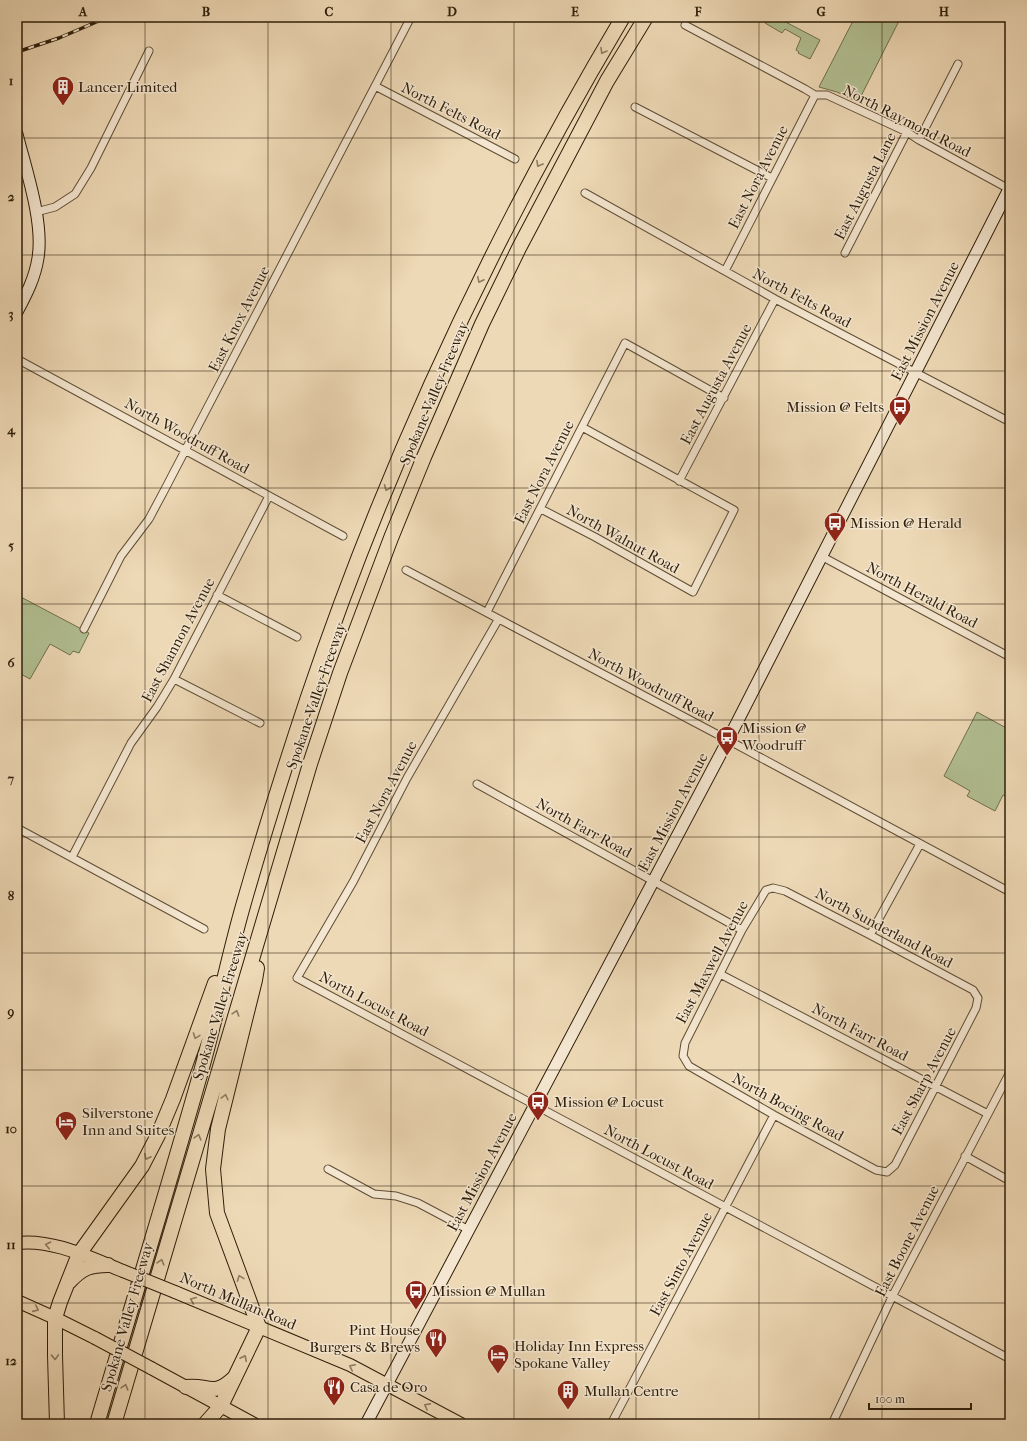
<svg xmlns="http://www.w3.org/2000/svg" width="1027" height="1441" font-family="'IM FELL French Canon',serif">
<rect width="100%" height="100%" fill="#eed9b6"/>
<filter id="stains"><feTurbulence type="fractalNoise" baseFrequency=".005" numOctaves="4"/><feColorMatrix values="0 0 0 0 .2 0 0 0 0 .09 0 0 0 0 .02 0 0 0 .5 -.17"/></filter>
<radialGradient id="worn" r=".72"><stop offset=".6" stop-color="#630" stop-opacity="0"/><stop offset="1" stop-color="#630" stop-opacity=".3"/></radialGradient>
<!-- green -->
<path fill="#b2c093" stroke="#706f4e" d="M768 17H776L820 40 810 59 798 53 799 52 796 50 801 38 785 29 782 33 765 23Z
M855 17H901L858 102 837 92 819 87Z
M17 595 89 633 79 653 73 651 70 655 50 644 30 679 17 672Z
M977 712 1010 730V798L1003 795 995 811 967 796 970 791 944 776Z"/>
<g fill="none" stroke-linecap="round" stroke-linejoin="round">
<!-- street casing -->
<g stroke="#5e4d34" stroke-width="9">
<path id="street" d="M685 25 805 89 815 95H827L907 132 919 140 1009 189
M375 86 515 159
M635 107 772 178
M919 140 958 64
M585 193 775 299 1010 422
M36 212 55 207 75 194 91 168 149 51
M845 253 907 132
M725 271 815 95
M17 359 343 536
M679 481 775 299
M541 509 595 537 693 592 734 510 582 427
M821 556 1010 657
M406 570 728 740 1010 892
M217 595 297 637
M487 612 625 343 724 398
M498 620 407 778 353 882 297 978 1010 1359
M84 629 121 556 149 519 165 489 411 17
M174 679 260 723
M477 784 742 930
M17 828 204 929
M72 857 131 743 157 707 174 679 269 496
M773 888 785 891 870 935 973 990 978 998 976 1008 895 1165 887 1172 876 1170 774 1115 689 1066 683 1056 685 1043 742 930 766 890Z
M870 935 920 844
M720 974 988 1114
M965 1156 1010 1181
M328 1169 374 1194 396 1196 418 1203 469 1230
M611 1424 774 1115
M832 1424 893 1295 1010 1072"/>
</g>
<!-- secondary casing -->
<g stroke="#2e1e09" stroke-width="13">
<path id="secondary" d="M17 134C26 170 44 222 38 258 35 278 26 295 17 312
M366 1424 728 740 1010 187"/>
</g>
<!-- primary casing -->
<g stroke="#2e1e09" stroke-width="14">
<path id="primary" d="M17 1243C54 1239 90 1258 123 1271
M175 1292 350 1365 461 1424
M17 1301 55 1318 95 1338
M151 1368 254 1424"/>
</g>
<!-- highway casing -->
<g stroke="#2e1e09" stroke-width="16">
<path id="highway" d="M69 1282C82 1268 90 1265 108 1265
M186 1387C208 1384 213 1398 234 1378
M57 1424 55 1355V1318L60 1302 79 1254 142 1166 158 1135 173 1099 215 983
M97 1424C131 1308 167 1192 200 1075 216 1019 227 962 243 906 263 836 285 766 308 697 388 460 495 232 623 17
M114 1424 310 764 340 673 391 538 424 457 482 324 519 248 607 81 646 17
M205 1424 221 1406 259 1327 217 1213 213 1169 218 1129 255 980 257 968"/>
</g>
<!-- street -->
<use href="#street" stroke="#f4e6d0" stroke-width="7"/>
<!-- secondary -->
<use href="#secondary" stroke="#f4e6d0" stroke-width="11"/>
<!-- primary -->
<use href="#primary" stroke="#eed9b6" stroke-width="12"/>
<!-- highway -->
<use href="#highway" stroke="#eed9b6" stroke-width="14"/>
<!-- rail casing -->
<g stroke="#2e1e09" stroke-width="3.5">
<path id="rail" d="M17 52 59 38 108 17"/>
</g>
<!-- rail -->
<use href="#rail" stroke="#f4e6d0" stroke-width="2" stroke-dasharray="6" stroke-linecap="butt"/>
<!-- primary-bridge casing -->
<g stroke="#2e1e09" stroke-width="14" stroke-linecap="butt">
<path id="primary-bridge" d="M123 1271 175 1292
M95 1338 151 1368"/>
</g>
<!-- primary-bridge -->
<use href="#primary-bridge" stroke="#eed9b6" stroke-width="12"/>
</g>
<!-- one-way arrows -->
<defs><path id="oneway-chevron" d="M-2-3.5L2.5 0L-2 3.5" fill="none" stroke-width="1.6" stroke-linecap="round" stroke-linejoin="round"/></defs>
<g stroke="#8e7c60">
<use href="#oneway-chevron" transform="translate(603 51) rotate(120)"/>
<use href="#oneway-chevron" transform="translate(539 164) rotate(119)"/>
<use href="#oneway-chevron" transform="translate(480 280) rotate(116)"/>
<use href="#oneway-chevron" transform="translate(387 488) rotate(112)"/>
<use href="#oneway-chevron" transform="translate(236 1013) rotate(-73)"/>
<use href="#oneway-chevron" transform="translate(196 1036) rotate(110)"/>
<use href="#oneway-chevron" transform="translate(225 1097) rotate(-76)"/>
<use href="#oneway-chevron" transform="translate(198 1137) rotate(-74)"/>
<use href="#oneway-chevron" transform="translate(147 1157) rotate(117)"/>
<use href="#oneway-chevron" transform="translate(48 1245) rotate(-168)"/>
<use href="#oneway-chevron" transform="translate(161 1262) rotate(-74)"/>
<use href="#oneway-chevron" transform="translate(240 1278) rotate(-111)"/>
<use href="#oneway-chevron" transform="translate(193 1300) rotate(-157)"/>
<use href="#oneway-chevron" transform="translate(36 1309) rotate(24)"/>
<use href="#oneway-chevron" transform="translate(55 1357) rotate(88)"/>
<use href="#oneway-chevron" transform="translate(244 1358) rotate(-64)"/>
<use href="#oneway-chevron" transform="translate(352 1367) rotate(-154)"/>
<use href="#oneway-chevron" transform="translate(125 1387) rotate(-74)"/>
<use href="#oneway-chevron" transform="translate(427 1406) rotate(-152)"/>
</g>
<!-- grid -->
<path fill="none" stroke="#2e1e09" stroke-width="1" stroke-opacity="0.55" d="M145 17V1424M268 17V1424M391 17V1424M514 17V1424M636 17V1424M759 17V1424M882 17V1424M17 138H1010M17 255H1010M17 371H1010M17 488H1010M17 604H1010M17 720H1010M17 837H1010M17 953H1010M17 1070H1010M17 1186H1010M17 1303H1010"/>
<!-- icons -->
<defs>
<g id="building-pin" transform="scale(1.15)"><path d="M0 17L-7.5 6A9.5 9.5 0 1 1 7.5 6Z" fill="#8f2418" stroke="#f4e6d0"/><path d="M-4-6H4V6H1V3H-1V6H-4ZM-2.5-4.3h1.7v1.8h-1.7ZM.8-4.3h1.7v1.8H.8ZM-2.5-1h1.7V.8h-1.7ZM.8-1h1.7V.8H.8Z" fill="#fff"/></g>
<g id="bus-pin" transform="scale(1.15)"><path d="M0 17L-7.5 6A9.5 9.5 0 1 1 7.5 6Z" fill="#8f2418" stroke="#f4e6d0"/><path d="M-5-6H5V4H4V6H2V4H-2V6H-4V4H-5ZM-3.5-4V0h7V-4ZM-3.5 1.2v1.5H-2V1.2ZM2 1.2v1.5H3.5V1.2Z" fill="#fff"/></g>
<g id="hotel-pin" transform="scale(1.15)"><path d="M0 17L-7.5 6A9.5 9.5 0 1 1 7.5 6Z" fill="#8f2418" stroke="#f4e6d0"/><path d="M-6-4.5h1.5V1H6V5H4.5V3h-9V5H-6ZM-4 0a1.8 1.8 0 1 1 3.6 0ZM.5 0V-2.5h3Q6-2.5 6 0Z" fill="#fff"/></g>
<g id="restaurant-pin" transform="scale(1.15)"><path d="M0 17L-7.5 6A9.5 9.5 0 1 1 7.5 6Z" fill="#8f2418" stroke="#f4e6d0"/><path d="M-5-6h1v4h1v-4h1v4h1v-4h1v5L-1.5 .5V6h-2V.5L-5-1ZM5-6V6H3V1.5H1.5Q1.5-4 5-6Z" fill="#fff"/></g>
</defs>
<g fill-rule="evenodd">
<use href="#building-pin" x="63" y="87"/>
<use href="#bus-pin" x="900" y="407"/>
<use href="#bus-pin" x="835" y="523"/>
<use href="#bus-pin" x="727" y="737"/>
<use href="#bus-pin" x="538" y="1102"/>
<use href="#hotel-pin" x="66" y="1122"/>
<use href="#bus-pin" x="416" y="1291"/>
<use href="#restaurant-pin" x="436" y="1339"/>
<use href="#hotel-pin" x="498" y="1355"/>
<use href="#restaurant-pin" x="334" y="1387"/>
<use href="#building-pin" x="568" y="1391"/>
</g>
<g text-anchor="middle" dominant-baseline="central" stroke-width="3" stroke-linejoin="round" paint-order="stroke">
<!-- poi labels -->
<g font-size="15" fill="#2e1e09" stroke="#f4e6d0" text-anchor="start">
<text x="78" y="87">Lancer Limited</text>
<text x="884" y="407" text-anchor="end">Mission @ Felts</text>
<text x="850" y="523">Mission @ Herald</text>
<text x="742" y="728">Mission @<tspan x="742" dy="17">Woodruff</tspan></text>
<text x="554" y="1102">Mission @ Locust</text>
<text x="82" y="1113">Silverstone<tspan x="82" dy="17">Inn and Suites</tspan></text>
<text x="432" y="1291">Mission @ Mullan</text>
<text x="420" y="1330" text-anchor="end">Pint House<tspan x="420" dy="17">Burgers &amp; Brews</tspan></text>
<text x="514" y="1346">Holiday Inn Express<tspan x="514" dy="17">Spokane Valley</tspan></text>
<text x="350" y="1387">Casa de Oro</text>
<text x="584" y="1391">Mullan Centre</text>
</g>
<!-- street labels -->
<g font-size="15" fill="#2e1e09" stroke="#f4e6d0">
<text transform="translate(451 111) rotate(27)">North Felts Road</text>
<text transform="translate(907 121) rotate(27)">North Raymond Road</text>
<text transform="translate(758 177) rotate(-63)">East Nora Avenue</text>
<text transform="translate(865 186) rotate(-63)">East Augusta Lane</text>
<text transform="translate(802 298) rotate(28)">North Felts Road</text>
<text transform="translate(239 319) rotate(-63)">East Knox Avenue</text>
<text transform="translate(925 321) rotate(-63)">East Mission Avenue</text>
<text transform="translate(716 384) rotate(-62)">East Augusta Avenue</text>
<text transform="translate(434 393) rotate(-67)">Spokane Valley Freeway</text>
<text transform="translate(187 436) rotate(29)">North Woodruff Road</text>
<text transform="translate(544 472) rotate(-63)">East Nora Avenue</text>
<text transform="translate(623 539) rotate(29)">North Walnut Road</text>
<text transform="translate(922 595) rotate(28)">North Herald Road</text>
<text transform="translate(178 640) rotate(-62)">East Shannon Avenue</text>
<text transform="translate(651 685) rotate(28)">North Woodruff Road</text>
<text transform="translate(316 696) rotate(-71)">Spokane Valley Freeway</text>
<text transform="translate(386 792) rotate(-62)">East Nora Avenue</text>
<text transform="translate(673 812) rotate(-62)">East Mission Avenue</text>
<text transform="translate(584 828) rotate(29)">North Farr Road</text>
<text transform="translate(884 928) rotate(28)">North Sunderland Road</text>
<text transform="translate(712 962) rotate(-62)">East Maxwell Avenue</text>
<text transform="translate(374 1004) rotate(28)">North Locust Road</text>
<text transform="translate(220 1006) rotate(-73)">Spokane Valley Freeway</text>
<text transform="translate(860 1032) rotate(28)">North Farr Road</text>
<text transform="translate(924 1081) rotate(-62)">East Sharp Avenue</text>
<text transform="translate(788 1107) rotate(29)">North Boeing Road</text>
<text transform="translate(659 1157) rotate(28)">North Locust Road</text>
<text transform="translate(482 1172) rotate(-62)">East Mission Avenue</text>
<text transform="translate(907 1241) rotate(-63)">East Boone Avenue</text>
<text transform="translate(681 1264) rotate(-62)">East Sinto Avenue</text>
<text transform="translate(238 1301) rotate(23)">North Mullan Road</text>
<text transform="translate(127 1317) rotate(-74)">Spokane Valley Freeway</text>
</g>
</g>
<!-- margin -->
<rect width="1027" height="1441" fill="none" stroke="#eed9b6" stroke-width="44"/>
<!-- scale -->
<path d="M869 1403v6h102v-6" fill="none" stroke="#2e1e09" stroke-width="2"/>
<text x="875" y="1403" font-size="12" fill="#2e1e09" stroke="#f4e6d0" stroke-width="3" paint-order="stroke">100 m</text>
<rect x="22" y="22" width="983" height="1397" fill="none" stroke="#2e1e09" stroke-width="1.5"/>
<g font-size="13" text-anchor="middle" font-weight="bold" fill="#2e1e09">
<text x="83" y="16">A</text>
<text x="206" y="16">B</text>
<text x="329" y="16">C</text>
<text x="452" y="16">D</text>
<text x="575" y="16">E</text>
<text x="698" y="16">F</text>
<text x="821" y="16">G</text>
<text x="944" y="16">H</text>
<text x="11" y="85">1</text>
<text x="11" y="201">2</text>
<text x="11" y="318">3</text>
<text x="11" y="434">4</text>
<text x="11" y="550">5</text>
<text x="11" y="667">6</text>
<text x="11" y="783">7</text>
<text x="11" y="900">8</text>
<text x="11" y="1016">9</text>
<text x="11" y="1133">10</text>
<text x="11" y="1249">11</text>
<text x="11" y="1365">12</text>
</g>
<rect width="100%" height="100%" filter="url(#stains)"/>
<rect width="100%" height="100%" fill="url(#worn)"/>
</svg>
